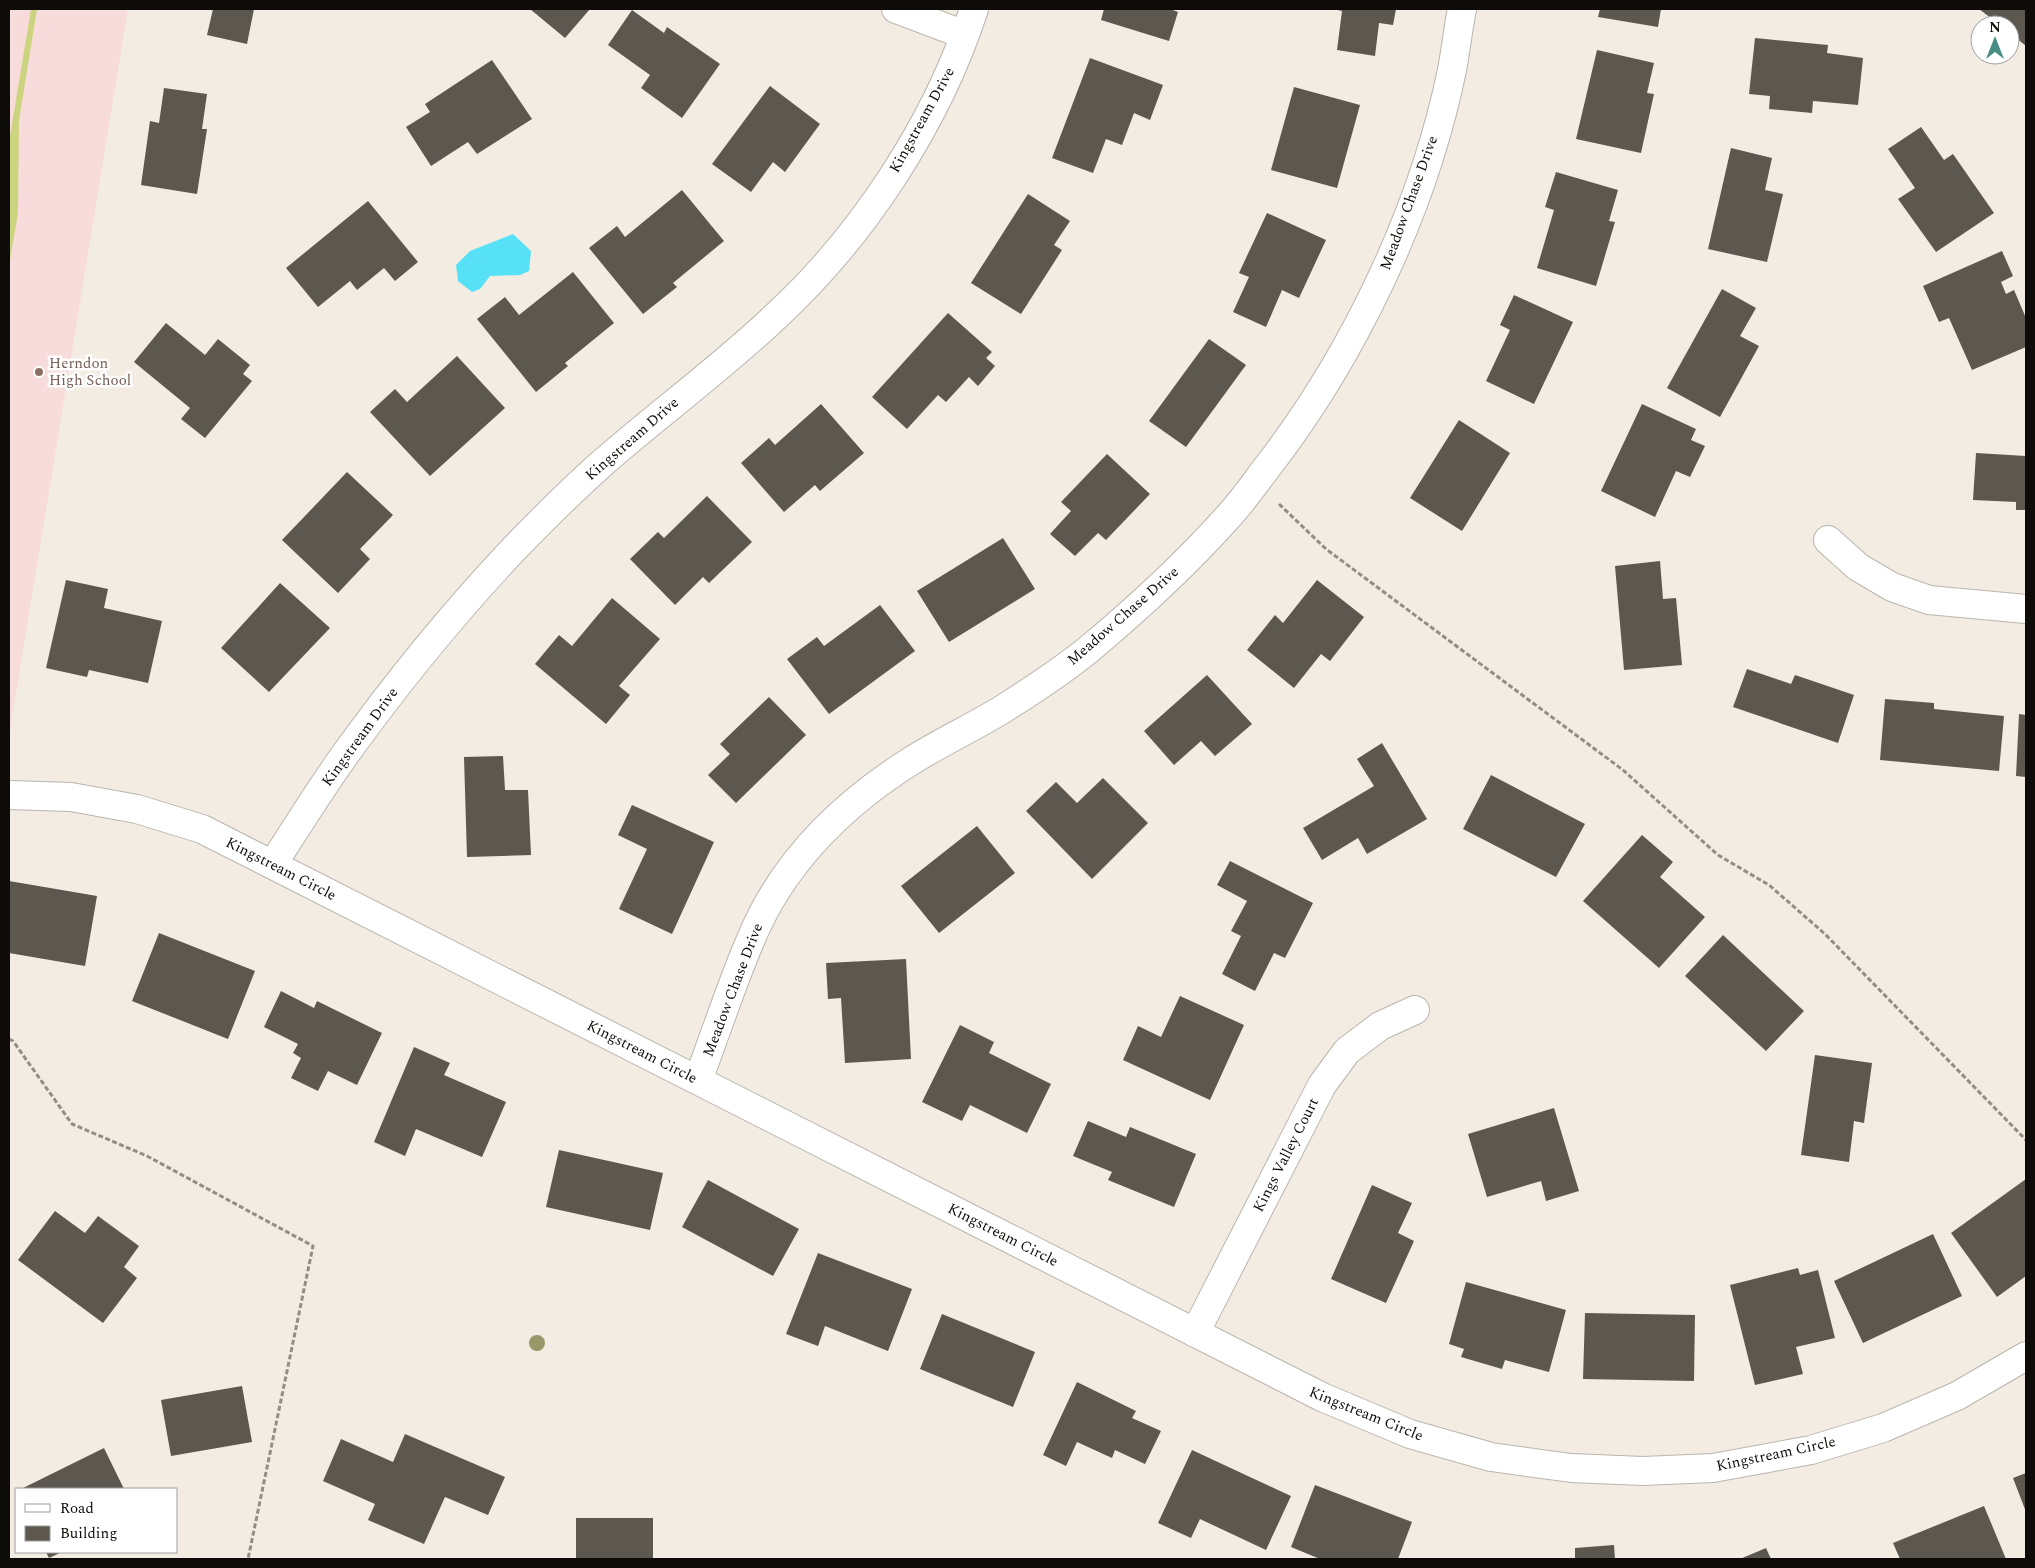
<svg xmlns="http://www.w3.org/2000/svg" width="2035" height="1568" font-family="Spectral,serif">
<rect width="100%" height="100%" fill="#f2ece3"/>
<!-- education -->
<path fill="#f7dcdb" d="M9 9H128L9 736Z"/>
<!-- green -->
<path fill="#cdd480" d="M31 9H37L19 121 18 213 9 266V142Z"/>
<!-- water -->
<path fill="#57e1f6" d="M513 234 531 251 529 271 520 275 490 276 480 289 472 292 458 281 456 265 470 251Z"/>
<!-- building -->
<path fill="#5c5850" d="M213 9H254L247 44 207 35Z
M530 9H590L565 38Z
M1104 9H1170L1178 12 1169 41 1101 20Z
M1333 9H1396L1393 25 1379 23 1375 56 1337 50 1342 11Z
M1600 9H1661L1658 27 1598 17Z
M1979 9H2026V46L2010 33V25H2000Z
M632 10 664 33 667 27 720 64 682 118 641 88 650 75 608 45Z
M1755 38 1828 45 1827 53 1863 58 1858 105 1813 101 1812 113 1769 109 1770 96 1749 94Z
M1597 50 1654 63 1647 93 1654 94 1641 153 1576 139Z
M1090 58 1163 85 1150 120 1134 113 1122 145 1106 139 1093 173 1052 158Z
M492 60 532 119 477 154 468 142 431 166 406 127 430 112 425 104Z
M770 86 820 124 785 172 773 162 751 192 712 164Z
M1294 87 1360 105 1337 188 1271 170Z
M164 88 207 94 202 129H207L197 194 141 185 150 121 159 123Z
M1921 127 1944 160 1953 154 1994 213 1936 252 1898 199 1915 188 1888 149Z
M1731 148 1772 158 1765 190 1783 194 1767 262 1708 249Z
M1556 172 1618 190 1609 221 1615 222 1596 286 1537 268 1554 210 1545 207Z
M682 190 724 241 673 283 677 287 643 314 589 248 617 226 625 237Z
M1028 194 1070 221 1054 245 1062 250 1021 314 971 283Z
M368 201 418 262 395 281 384 268 357 290 350 281 318 307 286 268Z
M1267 213 1326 240 1299 298 1282 290 1266 327 1233 312 1249 277 1239 273Z
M2002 251 2013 276 2001 282 2006 294 2014 290 2026 318V347L1972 370 1949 318 1939 322 1923 286Z
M573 272 614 323 565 363 568 366 536 392 477 319 505 297 519 315Z
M1722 289 1756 308 1740 336 1759 346 1720 417 1667 388Z
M1514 295 1573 322 1534 404 1486 381 1510 330 1500 325Z
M948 313 992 352 986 358 995 366 978 386 969 377 946 402 938 395 907 429 872 397Z
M166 323 205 355 218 339 250 365 243 374 252 381 205 438 181 419 190 408 134 362Z
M1209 339 1246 365 1186 447 1149 421Z
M457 356 505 408 430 476 370 412 395 389 407 402Z
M821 404 864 453 820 491 815 485 784 512 741 463 769 438 775 445Z
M1642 404 1696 429 1691 440 1705 446 1690 477 1676 471 1655 517 1601 491Z
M1459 420 1510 453 1462 531 1410 498Z
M1976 453 2026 456V510H2016V502L1973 500Z
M1107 454 1150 494 1106 540 1098 533 1075 556 1050 534 1071 511 1061 502Z
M347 472 393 515 360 549 370 559 338 593 282 540Z
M707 496 752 542 709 583 703 577 675 605 630 559 658 532 664 538Z
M1003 538 1035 589 949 642 917 591Z
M1660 561 1663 599 1676 598 1682 665 1624 670 1615 566Z
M66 580 108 589 104 608 162 621 148 683 89 670 87 677 46 668Z
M1317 580 1364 617 1330 661 1321 654 1294 688 1247 650 1275 615 1283 623Z
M280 583 330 628 269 692 221 648Z
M612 598 660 639 619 686 630 695 606 724 535 664 559 635 572 646Z
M880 605 915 651 829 714 787 659 817 637 824 646Z
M1747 669 1791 684 1795 675 1854 695 1838 743 1733 707Z
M1207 675 1252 724 1215 756 1201 741 1174 765 1144 731Z
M769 697 806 735 736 803 708 775 730 754 720 744Z
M1885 699 1934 703V709L2004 716 1999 771 1880 760Z
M2019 714 2026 715V777L2016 776Z
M1382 743 1427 819 1367 854 1358 838 1322 860 1303 828 1374 786 1357 759Z
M503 756 505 790H528L531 855 467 857 464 757Z
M1491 775 1585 824 1556 877 1463 829Z
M1103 778 1148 823 1092 879 1026 811 1056 782 1077 803Z
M632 805 714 842 672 934 619 909 647 849 618 835Z
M977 826 1015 873 939 933 901 886Z
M1642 835 1673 862 1660 877 1705 917 1659 968 1583 901Z
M1230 861 1313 903 1285 958 1274 953 1255 991 1222 974 1241 936 1231 931 1247 901 1217 885Z
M9 881 97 896 85 966 9 953Z
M159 933 255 971 228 1039 132 1001Z
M1723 935 1804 1011 1766 1051 1685 976Z
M906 959 911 1059 845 1063 841 998 828 999 826 963Z
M281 991 314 1008 317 1001 382 1033 357 1085 328 1071 318 1091 291 1078 301 1058 293 1053 298 1044 264 1027Z
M1180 996 1244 1025 1210 1100 1123 1060 1138 1026 1161 1037Z
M960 1025 994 1042 989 1053 1051 1084 1027 1133 970 1105 962 1121 922 1102Z
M414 1047 450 1063 444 1075 506 1102 482 1157 416 1129 405 1156 374 1142Z
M1815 1055 1872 1063 1864 1123 1854 1121 1849 1162 1801 1155Z
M1554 1108 1579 1191 1546 1201 1541 1181 1487 1197 1468 1134Z
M1088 1121 1126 1137 1130 1127 1196 1154 1174 1207 1108 1180 1112 1172 1073 1156Z
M559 1150 663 1173 650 1230 546 1207Z
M2026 1179V1276L1997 1297 1951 1233Z
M708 1180 799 1229 773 1276 682 1227Z
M1372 1185 1412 1203 1398 1233 1414 1241 1386 1303 1331 1279Z
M55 1211 85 1233 98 1216 139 1246 124 1267 137 1278 103 1323 18 1260Z
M1933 1234 1962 1296 1863 1343 1834 1281Z
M818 1253 912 1289 888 1351 825 1326 818 1346 786 1334Z
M1798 1268 1800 1275 1818 1270 1835 1338 1796 1347 1803 1374 1755 1385 1730 1285Z
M1466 1282 1566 1310 1549 1372 1505 1360 1502 1369 1461 1357 1464 1349 1449 1344Z
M1585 1313 1695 1315 1694 1381 1583 1379Z
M942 1314 1035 1352 1013 1407 920 1369Z
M1077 1382 1136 1411 1132 1418 1161 1431 1145 1464 1115 1450 1112 1458 1077 1442 1066 1466 1043 1455Z
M242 1386 252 1442 171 1456 161 1400Z
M405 1434 505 1477 488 1515 445 1497 424 1544 368 1520 375 1504 323 1481 341 1439 393 1462Z
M104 1448 124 1489H21Z
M1192 1450 1291 1496 1266 1550 1200 1519 1191 1538 1158 1523Z
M2026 1473V1512L2013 1478Z
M1315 1485 1412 1522 1398 1559H1320L1291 1547Z
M1984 1506 2006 1559H1900L1893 1543Z
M576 1518H653V1559H576Z
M1614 1545 1615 1559H1575V1548Z
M1766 1548 1771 1559H1740Z
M46 1552H62L49 1558Z"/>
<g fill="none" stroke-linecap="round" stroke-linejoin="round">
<!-- minor casing -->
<g stroke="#bbb6ad" stroke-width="30">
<path id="minor" d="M896 9 965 35
M1828 540 1858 567 1892 587 1929 600 2026 609
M9 795 71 797 137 809 202 829 1322 1397 1410 1434 1491 1457 1571 1468 1643 1471 1713 1468 1811 1450 1883 1428 1957 1396 2026 1356
M273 864C296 828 319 791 344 756 395 685 451 616 511 552 539 523 569 493 599 466 657 415 719 370 775 317 863 236 937 123 974 9
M698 1080C716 1033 731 985 751 939 782 864 841 806 908 763 939 743 972 728 1003 709 1030 692 1063 670 1088 650 1137 609 1184 566 1227 518 1241 503 1253 486 1265 470 1353 357 1423 211 1452 70 1456 49 1458 29 1462 9
M1195 1333 1322 1085 1347 1051 1380 1026 1415 1010"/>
</g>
<!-- path -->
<path stroke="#928d87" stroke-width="3" stroke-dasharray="5 2.5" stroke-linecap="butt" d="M1279 504 1326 549 1623 770 1718 855 1769 885 1825 934 2026 1140
M9 1039 13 1041 72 1124 147 1156 313 1246 248 1559"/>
<!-- minor -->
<use href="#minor" stroke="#fff" stroke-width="28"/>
</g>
<!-- trees -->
<circle fill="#979768" cx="537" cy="1343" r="8"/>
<!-- markers -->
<circle fill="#8d6e63" stroke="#fff" stroke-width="2" cx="39" cy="372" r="5"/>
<g text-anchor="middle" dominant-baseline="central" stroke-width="5" stroke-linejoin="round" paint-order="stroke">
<!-- street labels -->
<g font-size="15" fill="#0e0c09" stroke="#fff">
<text transform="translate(922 120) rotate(-61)">Kingstream Drive</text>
<text transform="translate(1409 203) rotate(-70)">Meadow Chase Drive</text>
<text transform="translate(632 439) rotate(-41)">Kingstream Drive</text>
<text transform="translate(1123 616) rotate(-41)">Meadow Chase Drive</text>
<text transform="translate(360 737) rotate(-54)">Kingstream Drive</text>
<text transform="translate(281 869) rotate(27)">Kingstream Circle</text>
<text transform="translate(733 990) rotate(-69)">Meadow Chase Drive</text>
<text transform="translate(642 1052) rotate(27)">Kingstream Circle</text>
<text transform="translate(1286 1155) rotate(-63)">Kings Valley Court</text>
<text transform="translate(1003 1235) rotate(27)">Kingstream Circle</text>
<text transform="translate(1366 1414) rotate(22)">Kingstream Circle</text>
<text transform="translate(1776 1454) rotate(-12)">Kingstream Circle</text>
</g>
<!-- education labels -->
<g font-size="15" fill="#785e54" stroke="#fff" text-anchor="start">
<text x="49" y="363">Herndon<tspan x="49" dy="17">High School</tspan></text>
</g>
</g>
<!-- border -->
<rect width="2035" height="1568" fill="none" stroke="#0e0c09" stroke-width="20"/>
<!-- legend -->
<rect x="15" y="1488" width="162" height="65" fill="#ffffff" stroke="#9f9e9d"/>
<rect x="25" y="1504" width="25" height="8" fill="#ffffff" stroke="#9f9e9d"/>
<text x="60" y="1513" font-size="15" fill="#0e0c09">Road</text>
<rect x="25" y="1526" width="25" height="15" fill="#5c5850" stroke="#9f9e9d"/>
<text x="60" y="1538" font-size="15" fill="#0e0c09">Building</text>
<!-- north arrow -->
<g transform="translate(1995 40)"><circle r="24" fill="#ffffff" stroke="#9f9e9d"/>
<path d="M0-4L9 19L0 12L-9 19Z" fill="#488d83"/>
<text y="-8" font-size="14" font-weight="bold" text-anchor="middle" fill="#0e0c09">N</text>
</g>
</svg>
